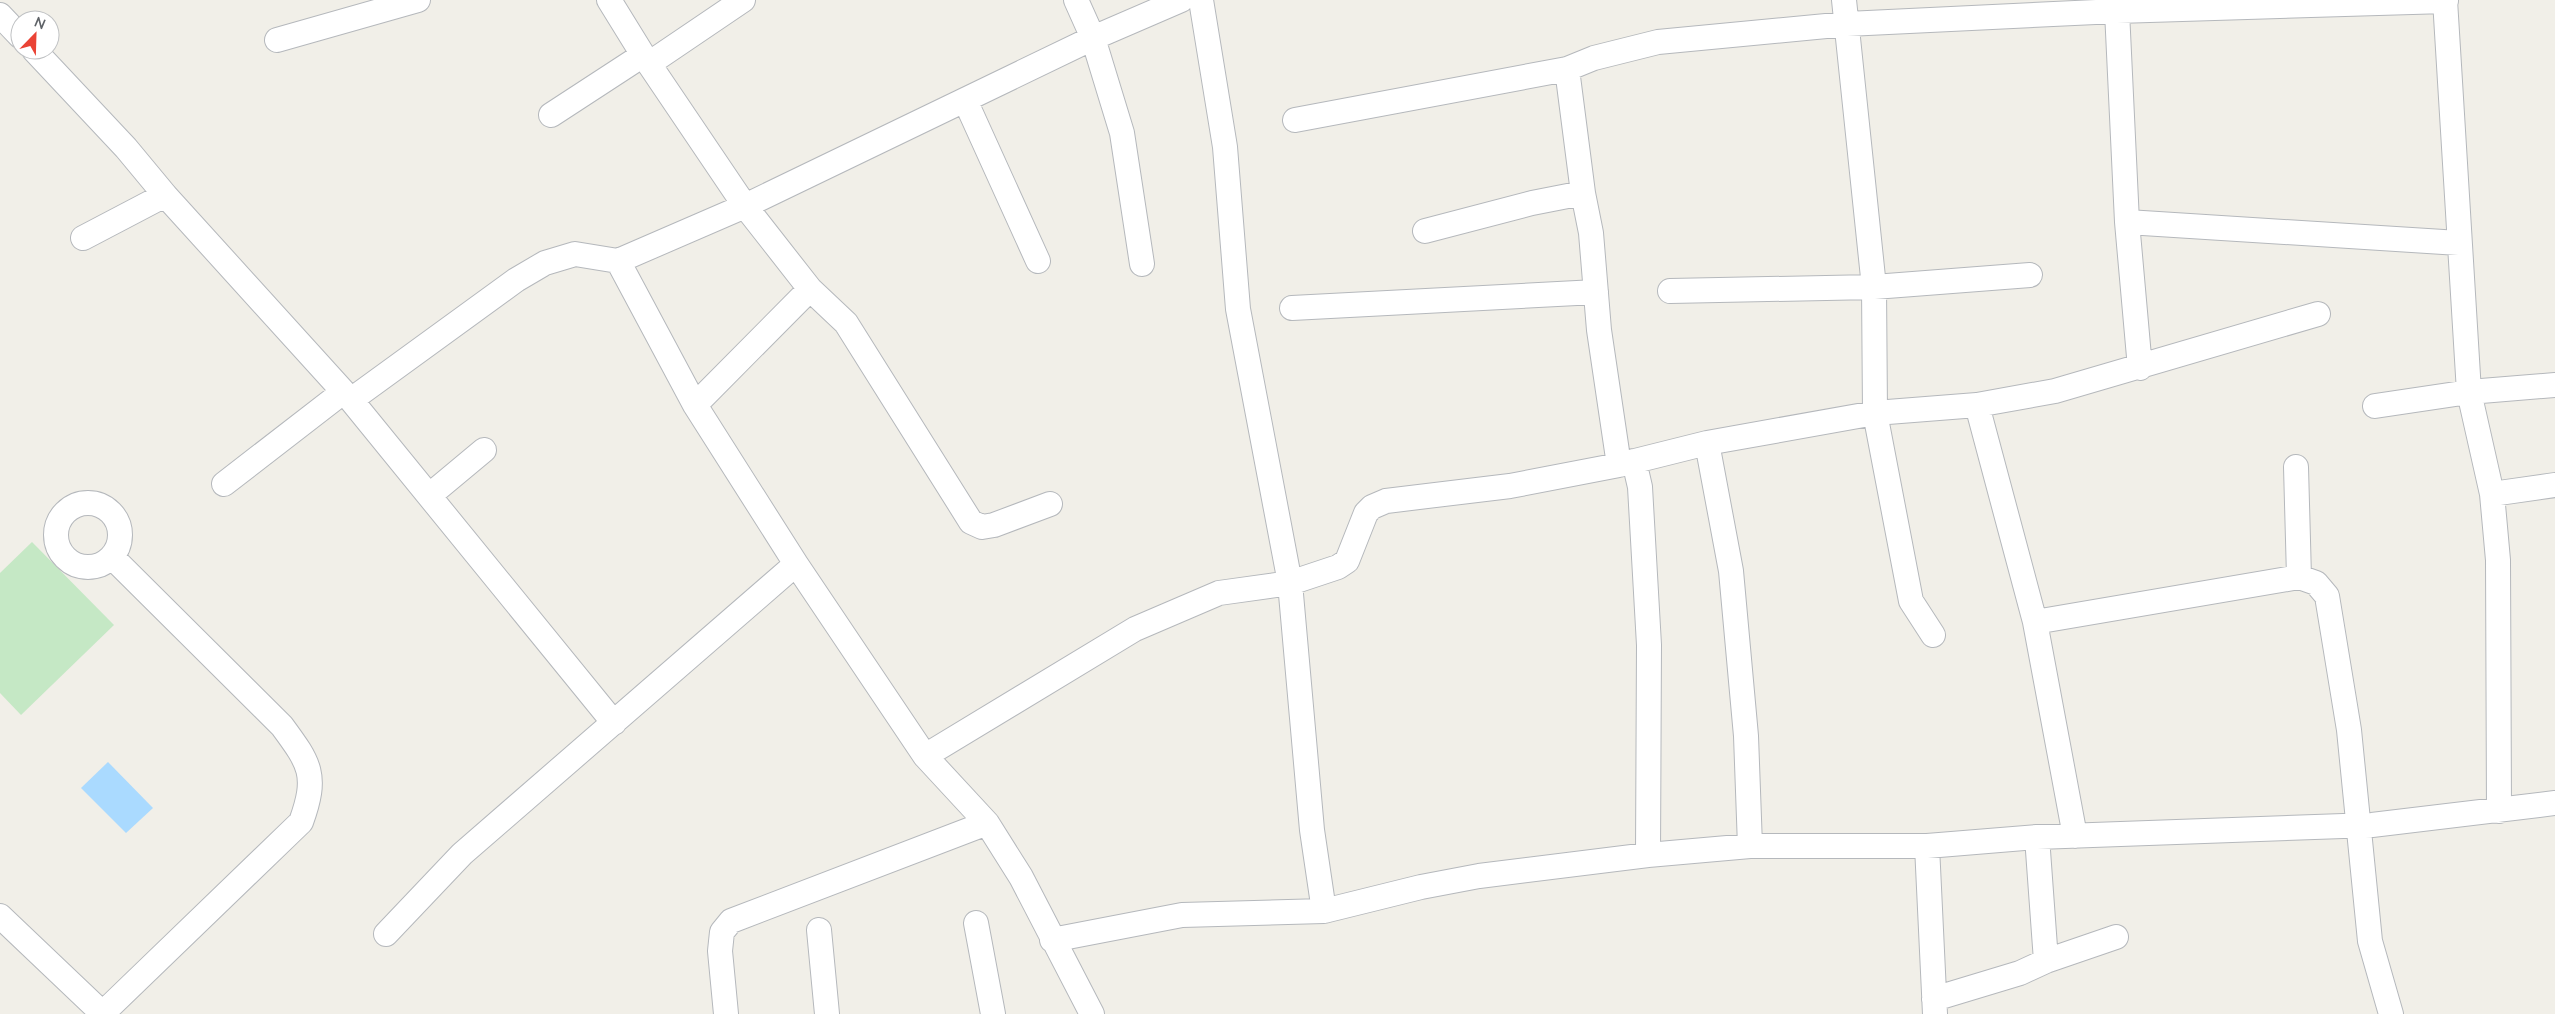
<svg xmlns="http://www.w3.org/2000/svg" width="2555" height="1014" font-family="'Nunito Sans',sans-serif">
<rect width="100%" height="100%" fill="#f1efe8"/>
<!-- green -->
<path fill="#c5e8c5" d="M32 542 114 625 21 715 0 693V573Z"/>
<!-- water -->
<path fill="#aadaff" d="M108 762 153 808 126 833 81 788Z"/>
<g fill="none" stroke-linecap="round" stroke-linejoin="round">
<!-- street casing -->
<g stroke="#b5b8bc" stroke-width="26">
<path id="street" d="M609 0 643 55 745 206 810 289 846 323 971 522 982 527 994 525 1050 504
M1076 0 1093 38 1122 133 1142 264
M1201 0 1225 147 1238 309 1290 583 1312 830 1324 911
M1844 0 1874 287 1875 413 1911 601 1933 635
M2445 0 2469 392 2492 494 2498 560 2499 811
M2117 11 2127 222 2140 368
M0 15 20 36
M277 40 418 0
M34 50 126 148 165 195 351 400 614 723
M650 63 743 0
M1567 69 1583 193 1591 233 1599 330 1619 465
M965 100 1038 261
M551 115 643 55
M1295 120 1567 69 1594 58 1658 42 1847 24 2117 11 2446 1
M2127 222 2459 243
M1425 231 1532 203 1583 193
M83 238 165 195
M618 261 695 405 796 564 925 756 987 823 1021 877 1092 1014
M1670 291 1874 287 2030 275
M1292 308 1596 292
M351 400 516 280 545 263 575 254 618 261 745 206 1093 38 1181 0
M695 405 810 289
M1977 405 2035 622 2075 836
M2375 406 2469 392 2555 385
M1707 443 1731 571 1746 736 1750 846
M1634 461 1640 487 1649 645 1648 855
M2296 467 2299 577
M224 484 343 392
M2492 494 2555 485
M430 495 484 450
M56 535a32 32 0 1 1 64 0a32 32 0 1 1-64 0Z
M2035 622 2299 577 2316 583 2327 596 2349 730 2370 941 2391 1014
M925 756 1135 629 1219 593 1290 583 1338 567 1347 561 1366 513 1372 507 1386 501 1510 486 1619 465 1707 443 1875 413 1977 405 2055 391 2318 314
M2037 837 2046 961
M1927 846 1935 1014
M0 916 102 1013
M976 923 993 1014
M819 930 827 1014
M386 934 462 854 796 564
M1052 940 1182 915 1324 911 1421 887 1479 876 1648 855 1750 846H1927L2037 837 2372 825 2555 803
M1934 999 2020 973 2046 961 2116 937
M102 1014 301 822C318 775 310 764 282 726L112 557
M726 1014 720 951 722 932 731 921 987 823"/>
</g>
<!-- street -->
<use href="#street" stroke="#fff" stroke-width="24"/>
</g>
<!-- north arrow -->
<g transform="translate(35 35) rotate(23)"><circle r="24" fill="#ffffff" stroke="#bfc1c3"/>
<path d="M0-4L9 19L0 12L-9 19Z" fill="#ea4335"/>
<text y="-8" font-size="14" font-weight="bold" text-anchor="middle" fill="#5f6368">N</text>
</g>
</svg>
